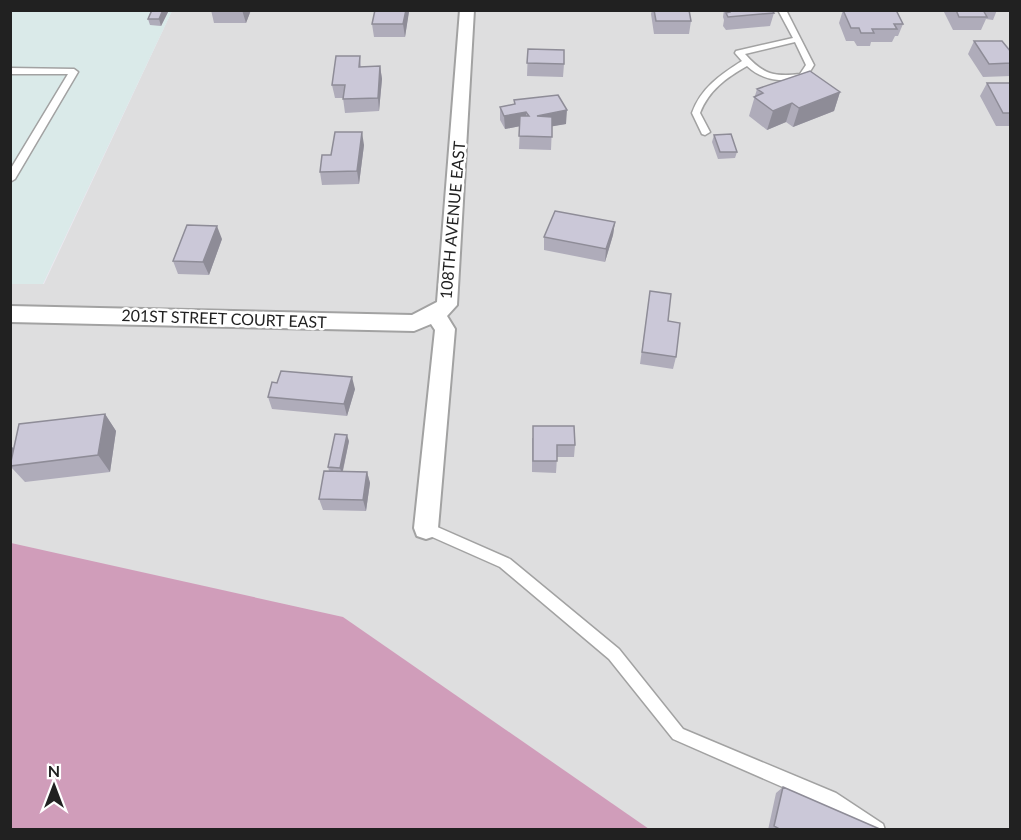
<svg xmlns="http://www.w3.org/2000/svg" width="1021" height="840" font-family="Lato,sans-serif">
<rect width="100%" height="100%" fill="#ece8f1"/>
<!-- residential -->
<path fill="#dededf" d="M172 11H1010V829L11 830V284H44Z"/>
<!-- industrial -->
<path fill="#daeae9" d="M11 11H172L43 284H11Z"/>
<!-- forest -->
<path fill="#d09dba" d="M11 543 343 617 649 829H11Z"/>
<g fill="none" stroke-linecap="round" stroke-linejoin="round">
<!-- service casing -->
<g stroke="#a2a2a2" stroke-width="3">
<path id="service" d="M778 10H786L814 65 806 78C784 82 764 82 747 66 726 78 709 90 700 113L710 132 705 135 702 134 692 113C701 88 720 75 742 61L735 53 736 51 793 38ZM795 42 806 65 800 74C773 77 763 74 745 54Z
M10 68 74 69 78 72 15 179 10 182V170L68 74H10Z
M426 522 510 559 619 649 683 729 836 793 883 824 885 830H862L824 805 673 739 609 659 500 567 421 532 419 528 421 524Z"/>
</g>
<!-- minor casing -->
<g stroke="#a2a2a2" stroke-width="4">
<path id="minor" d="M460 10H474L457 305 447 316 455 329 438 528 435 536 426 539 417 536 414 528 435 330 431 324 414 331 10 322V306L412 315 437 302Z"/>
</g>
<!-- service -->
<use href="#service" fill="#fff" fill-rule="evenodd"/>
<!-- minor -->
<use href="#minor" fill="#fff" fill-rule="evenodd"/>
</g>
<!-- wall -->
<path fill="#afacba" d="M152 10H169L161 26 150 25 148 19Z
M211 10H251L246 23H214Z
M375 10H409L405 37H374L372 24Z
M652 10H689L691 21 689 34H654L651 14Z
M724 10H772L774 13 770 26 726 30 723 26 724 20 723 17Z
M843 10 903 24 898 36H895L892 42H871L870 46H857L854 41H846L839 23Z
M943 10H997L993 20 986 19 981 30H953Z
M974 41 1011 52V76L983 77 968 54Z
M528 49 564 64 563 77 527 76Z
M360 56 361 67 380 66 382 79 379 111 345 113 343 98H335L332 85Z
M987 83H1011V126H996L980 96Z
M757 89 840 92 834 111 793 127 786 122 767 130 749 116Z
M514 100 566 124 552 126 551 150 519 149 520 126 505 129 500 120V107L514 104Z
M714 135 737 152 735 158 718 159 712 142Z
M364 145 359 184 322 185 320 172Z
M615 222 613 235 605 262 544 250V237Z
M222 239 209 275 178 274 173 261Z
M650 291 668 321 676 357 673 369 640 364Z
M355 389 347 416 272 409 268 397Z
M105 414 116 431 110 472 25 482 10 466 13 453 10 456V445L14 449Z
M532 438 575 445 574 457H557L556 473 532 472Z
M349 441 343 471 367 472 370 483 366 511 323 510 319 499 329 471 328 467Z
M783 787 882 830H768L776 793Z"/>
<!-- shaded-wall -->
<path fill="#8e8c97" d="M163 10H169L161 26 159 19Z
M242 10H251L246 23Z
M406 10H409V12L405 37 403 24Z
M380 66 382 79 379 111 378 98Z
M840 92 834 111 793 127 799 108Z
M792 103 786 122 767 130 773 111Z
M567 110 566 124 537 129V116Z
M526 112V125L505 129 504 116Z
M362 132 364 145 359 184 357 171Z
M615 222 613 235 605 262 606 249Z
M217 226 222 239 209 275 203 262Z
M352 377 355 389 347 416 344 404Z
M105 414 116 431 110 472 98 455Z
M347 435 349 441 342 474 340 468Z
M10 445 15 450 10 456Z
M367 472 370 483 366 511 363 500Z"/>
<!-- building -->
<path fill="#cbc8d8" stroke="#8e8c97" stroke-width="1.5" d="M152 10H163L159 19H148Z
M375 10H406L403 24H372Z
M654 10H689L691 21H656Z
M729 10H772L774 13 728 17 726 13 730 12Z
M843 10H896L903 24H894L897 29H872L874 33H861L859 28H851Z
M956 10H983L987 17H959Z
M974 41H1002L1011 52V63L989 64Z
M528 49 564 50V64L527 63Z
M336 56H360L359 67 380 66 378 98 343 99 345 85H332Z
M810 71 840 92 799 108 792 103 773 111 754 97 763 93 757 89Z
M987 83H1011V113H1003Z
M558 95 567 110 537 116 552 117V137L519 136 520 116H529L526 112 504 116 500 107 515 104 514 100Z
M335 132H362L357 171 320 172 322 155H331Z
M731 134 737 152H720L714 135Z
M555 211 615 222 606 249 544 237Z
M187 225 217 226 203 262 173 261Z
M650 291 671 294 668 321 680 323 676 357 642 352Z
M281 371 352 377 344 404 268 397 272 382 277 383Z
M105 414 98 455 10 466 19 424Z
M533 426H574L575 445H557V461H533Z
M335 434 347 435 340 468 328 467Z
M324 471 367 472 363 500 319 499Z
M783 787 882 830H781L774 826Z"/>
<g text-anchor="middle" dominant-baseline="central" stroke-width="5" stroke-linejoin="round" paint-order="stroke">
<!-- street labels -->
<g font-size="16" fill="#212121" stroke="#fff">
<text transform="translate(452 220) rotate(-85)">108TH AVENUE EAST</text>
<text transform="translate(224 318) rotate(2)">201ST STREET COURT EAST</text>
</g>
</g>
<!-- border -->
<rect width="1021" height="840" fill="none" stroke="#212121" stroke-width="24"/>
<!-- north arrow -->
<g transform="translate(54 786)" stroke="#ffffff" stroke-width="4.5" paint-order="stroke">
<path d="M0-4.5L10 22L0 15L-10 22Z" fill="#212121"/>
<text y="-9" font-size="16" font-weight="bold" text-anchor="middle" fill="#212121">N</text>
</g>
</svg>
